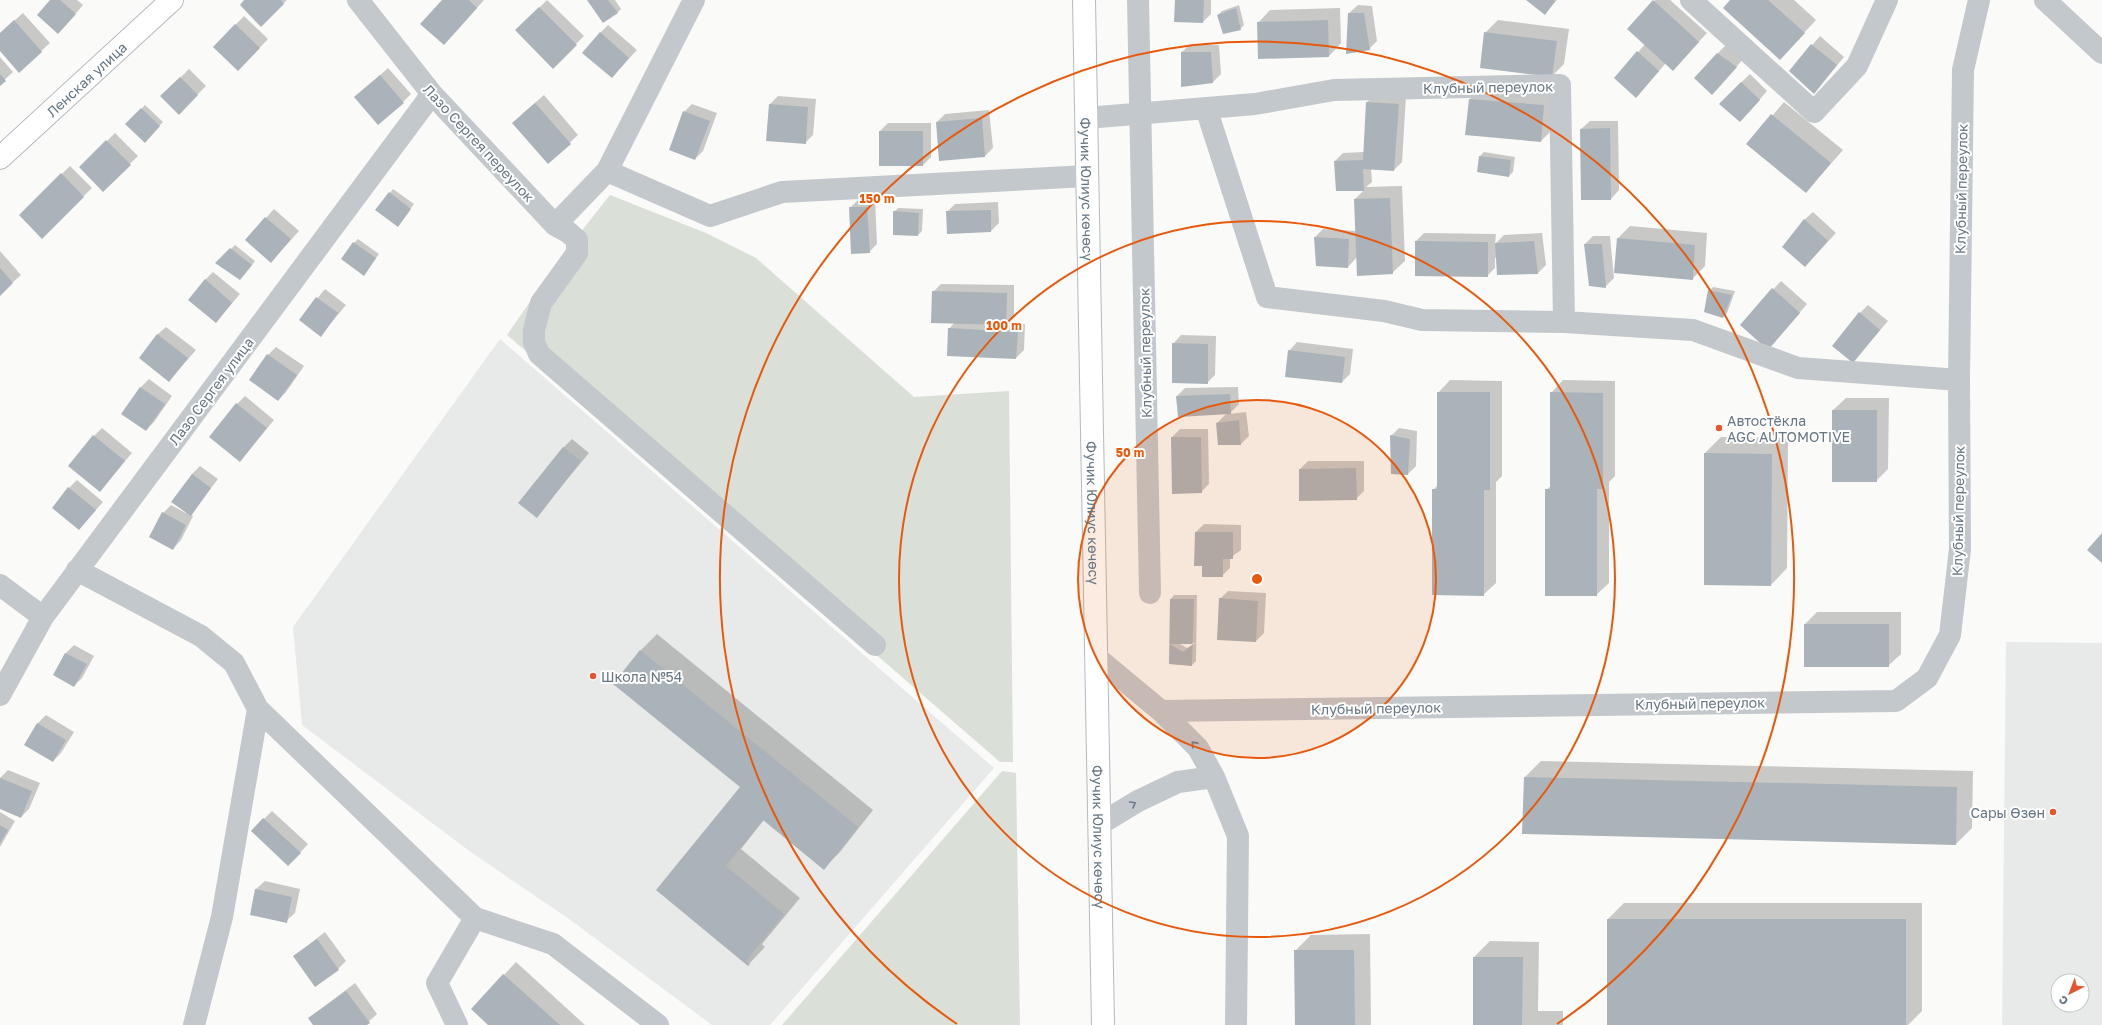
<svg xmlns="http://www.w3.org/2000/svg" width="2102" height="1025" font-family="'Golos Text',sans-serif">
<rect width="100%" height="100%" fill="#fafaf8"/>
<!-- built -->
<path fill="#e8e9e9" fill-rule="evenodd" d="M500 339 994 768 770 1025H712L565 916 472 853 302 725 293 627Z
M2006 642 2102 643V1025H2002ZM2058 981H2082V1005H2058Z"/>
<!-- green -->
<path fill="#dadfd7" d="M610 195 706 233 756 258 914 397 1009 391 1013 762H1000L507 335 561 257Z
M1002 771 1016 773 1020 1025H782Z"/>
<!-- shadow -->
<path fill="#0003" fill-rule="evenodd" d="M52 0H77L83 5 66 25Z
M246 0H287L261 25Z
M443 0H484L452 36Z
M547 0 584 36 553 67 517 30Z
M588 0H615L621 9 617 13Z
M1176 0H1211V14L1203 22Z
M1528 0H1557L1545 14Z
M1655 0H1670L1707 33 1681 61 1666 63 1636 97 1616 78 1645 44 1629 29Z
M1732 0H1794L1816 20 1792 46Z
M1239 5 1244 25 1240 29 1218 15 1222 11Z
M1358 5 1372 6 1377 41 1369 49 1349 13Z
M1340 8 1341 43 1329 56 1258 23 1270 10Z
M23 13 50 43 19 71 0 50V33Z
M244 16 268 39 238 70 214 47Z
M1498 20 1569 29 1564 64 1552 76 1485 33Z
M608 25 637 50 612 77 600 33Z
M1820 36 1844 57 1814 93 1790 71Z
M1190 44 1219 45 1221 74 1213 82 1182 52Z
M1725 46 1744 58 1720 86 1717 54Z
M0 57 13 72 0 84Z
M388 68 411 94 403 102 356 97Z
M189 69 206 86 179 113 162 96Z
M1750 74 1767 91 1748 113 1720 103Z
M1482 87 1556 93 1553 129 1541 141 1470 99Z
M1376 94 1406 96 1402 162 1394 170 1371 169 1372 182 1366 187 1402 186 1405 261 1392 273 1357 257 1348 267 1315 237 1323 229 1356 231 1355 199 1364 190H1337L1335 161 1343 153 1364 152 1367 102Z
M544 95 578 135 548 163 521 115Z
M778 96 816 99 813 135 805 143 767 140 770 104Z
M1784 102 1843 150 1806 192 1748 144Z
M692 104 717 113 703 151 695 159 684 112Z
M145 105 163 122 145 141 127 124Z
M989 110 993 148 985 156 937 122 945 114Z
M1590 121H1618L1619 190 1611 199 1581 129Z
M888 123H931V157L923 165 880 131Z
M115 133 138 156 103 190 81 167Z
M1484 152 1515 157 1513 172 1509 176 1480 156Z
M70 166 92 188 42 237 20 215Z
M393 189 414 204 401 222 390 193Z
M875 199 877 244 869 252 850 208 858 200Z
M998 202 999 223 991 231 947 212 955 204Z
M898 208 923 209 922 231 918 235 894 234V212Z
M274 209 299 231 271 262 246 240Z
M1813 212 1836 233 1805 266 1804 220Z
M1630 226 1707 233 1705 266 1692 279 1618 238Z
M1424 233 1496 234 1495 244 1504 235 1542 233 1546 265 1538 273 1498 274 1497 258H1495V268L1487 276 1416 241Z
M1593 236H1610L1614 278 1606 286 1590 285 1585 244Z
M358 239 379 254 367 271 354 243Z
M235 245 255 261 244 275 217 263Z
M0 251 21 275 0 294Z
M213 272 240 294 216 322 205 280Z
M1781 281 1807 304 1776 340 1741 325Z
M941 284 1014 285V315L1006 323 1025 324 1024 350 1016 358 949 329 955 322 933 292Z
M1713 287 1735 291 1727 313 1723 317 1709 291Z
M325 289 346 305 321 335 300 320Z
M1868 305 1888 321 1853 362 1860 313Z
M166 327 196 350 169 381 157 335Z
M1181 335 1216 336 1215 375 1207 383 1173 344Z
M1297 342 1353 349 1350 374 1342 382 1289 351Z
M276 347 304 366 286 392 278 400 268 355Z
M149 379 172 396 154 422 146 430 140 388Z
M1450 380 1502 381V476L1496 482V583L1483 595 1433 490 1438 485V393Z
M1563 380 1615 381V476L1609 482V583L1596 595 1546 490 1551 486V393Z
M1238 387 1239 404 1229 414 1246 412 1249 436 1241 444 1217 423 1227 413 1177 396 1185 388Z
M245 396 274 420 240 461 237 404Z
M1846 398H1889L1888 469 1876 481 1833 410Z
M102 428 132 453 100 490 94 436Z
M1399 428 1417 431 1416 466 1408 474 1392 473 1391 436Z
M1180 429H1208L1209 484 1201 492 1172 437Z
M1721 437 1788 438 1787 568 1771 585 1705 453Z
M572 439 589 453 536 517 563 448Z
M1308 461H1364V491L1356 499 1300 469Z
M200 466 218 479 190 515 193 516 181 540 173 549 163 513 171 505 186 513 192 474Z
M77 480 103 502 79 529 69 488Z
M1204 524 1241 525V550L1230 558V568L1222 576 1203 565 1196 532Z
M1228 591 1266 593 1264 633 1256 641 1220 599Z
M1174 595H1197L1196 661 1192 665 1170 664 1171 599ZM1178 643H1195L1187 648Z
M1817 612H1901V654L1888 666H1805V624Z
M657 634 873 810 840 852 824 868 764 820 741 849 800 898 762 944 765 947 748 965 657 890 741 787 614 684 641 650Z
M74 645 94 656 82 678 74 686 54 675 66 653Z
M46 715 74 732 61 753 53 761 26 745 38 723Z
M1541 761 1973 771 1972 828 1956 844 1525 777Z
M8 770 40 783 29 809 21 817 0 808V778Z
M272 811 308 844 296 857 252 831Z
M0 812 15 821 0 847Z
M265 881 300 889 295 913 286 921 251 914 256 889Z
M1624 903H1922V1011L1908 1025H1608V919Z
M325 932 346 961 338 969 294 956Z
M1370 934 1371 1025H1296L1295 951 1311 935Z
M1490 941 1539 942 1538 1011H1563V1025H1474V957Z
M516 962 585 1025H490L472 1009Z
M355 983 377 1014 365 1025H314L309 1018Z"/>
<!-- building -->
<path fill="#aab3b9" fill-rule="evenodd" d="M50 0H60L76 14 58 34 37 15Z
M244 0H281L284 4 261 27 240 5Z
M442 0H469L477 8 444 45 420 24Z
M587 0H608L618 13 603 23Z
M1175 0H1204L1203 23 1174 22Z
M1526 0H1554L1555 1 1545 15Z
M1653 0 1699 42 1673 71 1627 29Z
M1730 0H1768L1805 33 1780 60 1723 8Z
M539 7 577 45 553 69 515 30Z
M1236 8 1241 30 1223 34 1217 15Z
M1348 13H1364L1370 50 1346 54Z
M14 20 42 52 19 73 0 51V33Z
M1328 20 1329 57 1258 59 1257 22Z
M235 24 260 48 238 71 213 47Z
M600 32 629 58 612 78 582 53Z
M1484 32 1557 41 1552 77 1480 68Z
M1811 44 1837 65 1814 94 1789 71Z
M1637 51 1659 71 1636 98 1614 78Z
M1181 52H1211L1213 83 1181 87Z
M1717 53 1737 67 1712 95 1694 78Z
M0 74 6 81 0 86Z
M380 75 404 103 378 125 354 97Z
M180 77 198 95 179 115 160 96Z
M1741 82 1760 100 1740 122 1719 104Z
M1469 99 1544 105 1541 142 1465 135Z
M1366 102 1399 104 1394 171 1363 169 1364 191H1336L1334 161 1363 160Z
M535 103 571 144 548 164 512 123Z
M769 104 808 107 806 144 766 141Z
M141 108 160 126 145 143 125 124Z
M683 111 710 121 695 160 669 150Z
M1771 114 1831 163 1806 193 1746 144Z
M982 118 985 157 939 161 936 122Z
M1610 128 1611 200H1581L1580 129Z
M879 131H923V166H879Z
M106 140 131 165 103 192 79 167Z
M1479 156 1511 160 1509 177 1477 172Z
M61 173 84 197 42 239 19 215Z
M389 192 411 209 398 227 375 210Z
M1390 198 1393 274 1357 276 1354 199Z
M849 207H867L870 253 851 254Z
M991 210V232L947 234 946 211Z
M893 211 919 213 918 236 893 235Z
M265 217 291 239 271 263 245 240Z
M1804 219 1828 241 1805 267 1782 247Z
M1314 237 1349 239 1348 268 1316 266Z
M1617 238 1695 245 1693 280 1614 273Z
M1415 241 1488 242V277L1415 276Z
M1534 241 1538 274 1497 275 1495 243Z
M353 242 376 258 364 276 341 259Z
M1584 244H1602L1606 288 1589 286Z
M230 248 252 265 240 280 215 263Z
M0 268 13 283 0 296Z
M205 279 232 303 216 323 188 300Z
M1772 288 1800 313 1768 350 1740 325Z
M1708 290 1732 295 1723 318 1704 312Z
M932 291 1007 293 1006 325 931 323Z
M316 297 338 313 321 337 299 320Z
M1859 312 1880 330 1853 363 1832 346Z
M948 328 1018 332 1016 359 947 356Z
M157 334 188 358 169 382 139 358Z
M1172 343 1208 344V384L1172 383Z
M1288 350 1345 357 1342 383 1285 377Z
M267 354 297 375 278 401 249 380Z
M140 387 165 404 146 431 121 414Z
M1437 392H1490V490H1484V596L1432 595V489H1437Z
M1550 392 1603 393V489H1597V596H1545V489H1550Z
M1230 394 1231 414 1178 417 1176 396Z
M236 403 267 428 240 462 209 437Z
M1832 410H1877V482H1832Z
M1239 420 1241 445H1218L1216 423Z
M93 435 125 461 100 492 68 466Z
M1390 435 1410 439 1408 475 1391 474Z
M1171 437H1201L1202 493 1172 494Z
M563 447 581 461 537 518 518 503Z
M1704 453 1772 454 1771 586 1704 585Z
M1356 468 1357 500 1299 501V469Z
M192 474 211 488 191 516 171 502Z
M68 487 96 510 79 530 52 508Z
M162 512 186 525 173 550 149 537Z
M1195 532H1233V559H1223V577H1202V566H1194Z
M2102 533V563L2087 550Z
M1219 598 1258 601 1256 642 1217 640Z
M1170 599H1194L1192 666 1169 664ZM1170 644H1194L1183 652Z
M1804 624H1889V667H1804Z
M640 650 858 827 824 870 763 820 726 866 784 914 746 961 750 964 748 966 656 890 740 787 613 684Z
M65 653 87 664 74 687 53 675Z
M37 723 66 740 53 762 24 745Z
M1524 777 1957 787 1956 845 1522 834Z
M0 778 32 791 21 818 0 809Z
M263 818 301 853 288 866 251 831Z
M0 825 8 830 0 843Z
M255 889 292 897 287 923 250 915Z
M1607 919H1906V1025H1607Z
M317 939 339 970 315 987 293 956Z
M1294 950H1354L1355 1025H1295Z
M1473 957H1523L1522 1025H1473Z
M503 974 560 1025H488L471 1009Z
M346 991 370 1023 367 1025H313L308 1018Z"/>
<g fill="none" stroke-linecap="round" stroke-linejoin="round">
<!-- secondary casing -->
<g stroke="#b3babf" stroke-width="24">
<g id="secondary">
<path id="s1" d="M0 158 172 0"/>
</g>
</g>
<!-- primary casing -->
<g stroke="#b5babe" stroke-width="24">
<g id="primary">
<path id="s2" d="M1084 0 1103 1025"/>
</g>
</g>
<!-- street -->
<path stroke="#c3c8cc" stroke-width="22" d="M358 0 432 94 555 225 607 171 694 0
M1138 0 1150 593
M1691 0 1814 112 1857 66 1887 0
M2045 0 2102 53
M1206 108 1267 297 1384 311 1422 320 1564 322 1693 330 1798 368 1959 380
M1086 118 1255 104 1334 90 1560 85 1564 322
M607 171 710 216 782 192 1087 176
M555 225 568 232 577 240V253L541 303 534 330V342L539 354 875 645
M77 570 201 636 234 663 258 709 222 917 194 1025
M0 585 43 617
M1096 657 1161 711 1198 748 1214 777 1238 836 1236 1025
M0 695 43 617 432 94
M258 709 475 918 553 944 658 1025
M1161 711 1896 701 1927 678 1950 635 1960 549 1959 380 1963 70 1979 0
M1100 824 1138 801 1178 782 1214 777
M457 1025 437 983 475 918"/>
<!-- secondary -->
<use href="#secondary" stroke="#fff" stroke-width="22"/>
<!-- primary -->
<use href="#primary" stroke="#fff" stroke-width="22"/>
</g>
<!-- one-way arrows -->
<defs><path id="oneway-chevron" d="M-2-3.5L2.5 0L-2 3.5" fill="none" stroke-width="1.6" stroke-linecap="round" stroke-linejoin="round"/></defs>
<g stroke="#6a7a87">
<use href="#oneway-chevron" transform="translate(1194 744) rotate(-132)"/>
<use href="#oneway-chevron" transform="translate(1133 804) rotate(-30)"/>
</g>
<!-- distance rings -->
<circle cx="1257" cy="579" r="179" fill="#e8590c" fill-opacity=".12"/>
<g fill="none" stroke="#e8590c" stroke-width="2">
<circle cx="1257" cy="579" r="179"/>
<circle cx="1257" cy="579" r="358"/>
<path d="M957 1024A537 537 0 1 1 1557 1024"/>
</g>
<!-- markers -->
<g fill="#e4572e" stroke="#fff" stroke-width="1.5">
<circle cx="1719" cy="428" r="4"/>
<circle cx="593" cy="676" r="4"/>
<circle cx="2053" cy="812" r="4"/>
</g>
<g text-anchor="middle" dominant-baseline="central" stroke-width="4" stroke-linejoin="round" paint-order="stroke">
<!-- street labels -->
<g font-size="14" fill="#657683" stroke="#fff">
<text stroke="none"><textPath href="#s1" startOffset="117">Ленская улица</textPath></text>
<text transform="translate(1488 87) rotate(-1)">Клубный переулок</text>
<text transform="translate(479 143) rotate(47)">Лазо Сергея переулок</text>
<text stroke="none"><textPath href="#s2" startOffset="189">Фучик Юлиус көчөсү</textPath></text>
<text transform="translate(1961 189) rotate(-89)">Клубный переулок</text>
<text transform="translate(1145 353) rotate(-91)">Клубный переулок</text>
<text transform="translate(211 391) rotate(-53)">Лазо Сергея улица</text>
<text transform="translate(1958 511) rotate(-89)">Клубный переулок</text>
<text stroke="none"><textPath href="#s2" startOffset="513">Фучик Юлиус көчөсү</textPath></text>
<text transform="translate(1700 703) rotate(-1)">Клубный переулок</text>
<text transform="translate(1376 708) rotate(-1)">Клубный переулок</text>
<text stroke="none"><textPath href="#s2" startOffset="837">Фучик Юлиус көчөсү</textPath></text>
</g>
<!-- poi labels -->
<g font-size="14" fill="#657683" stroke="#fff" text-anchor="start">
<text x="1727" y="420">Автостёкла<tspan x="1727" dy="16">AGC AUTOMOTIVE</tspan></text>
<text x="601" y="676">Школа №54</text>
<text x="2045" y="812" text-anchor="end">Сары Өзөн</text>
</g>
</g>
<circle cx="1257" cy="579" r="6" fill="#e8590c" stroke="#fff" stroke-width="2"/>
<g font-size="12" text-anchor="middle" font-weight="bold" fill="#e8590c" stroke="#fff" stroke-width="4" stroke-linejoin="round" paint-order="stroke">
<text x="877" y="203">150 m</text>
<text x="1004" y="330">100 m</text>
<text x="1130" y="457">50 m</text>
</g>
<!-- north arrow -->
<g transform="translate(2070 993) rotate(222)"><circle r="19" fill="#ffffff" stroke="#c1c8cd"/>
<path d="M0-3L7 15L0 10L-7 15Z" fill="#e4572e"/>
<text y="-6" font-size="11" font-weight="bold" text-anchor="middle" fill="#657683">С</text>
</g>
</svg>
